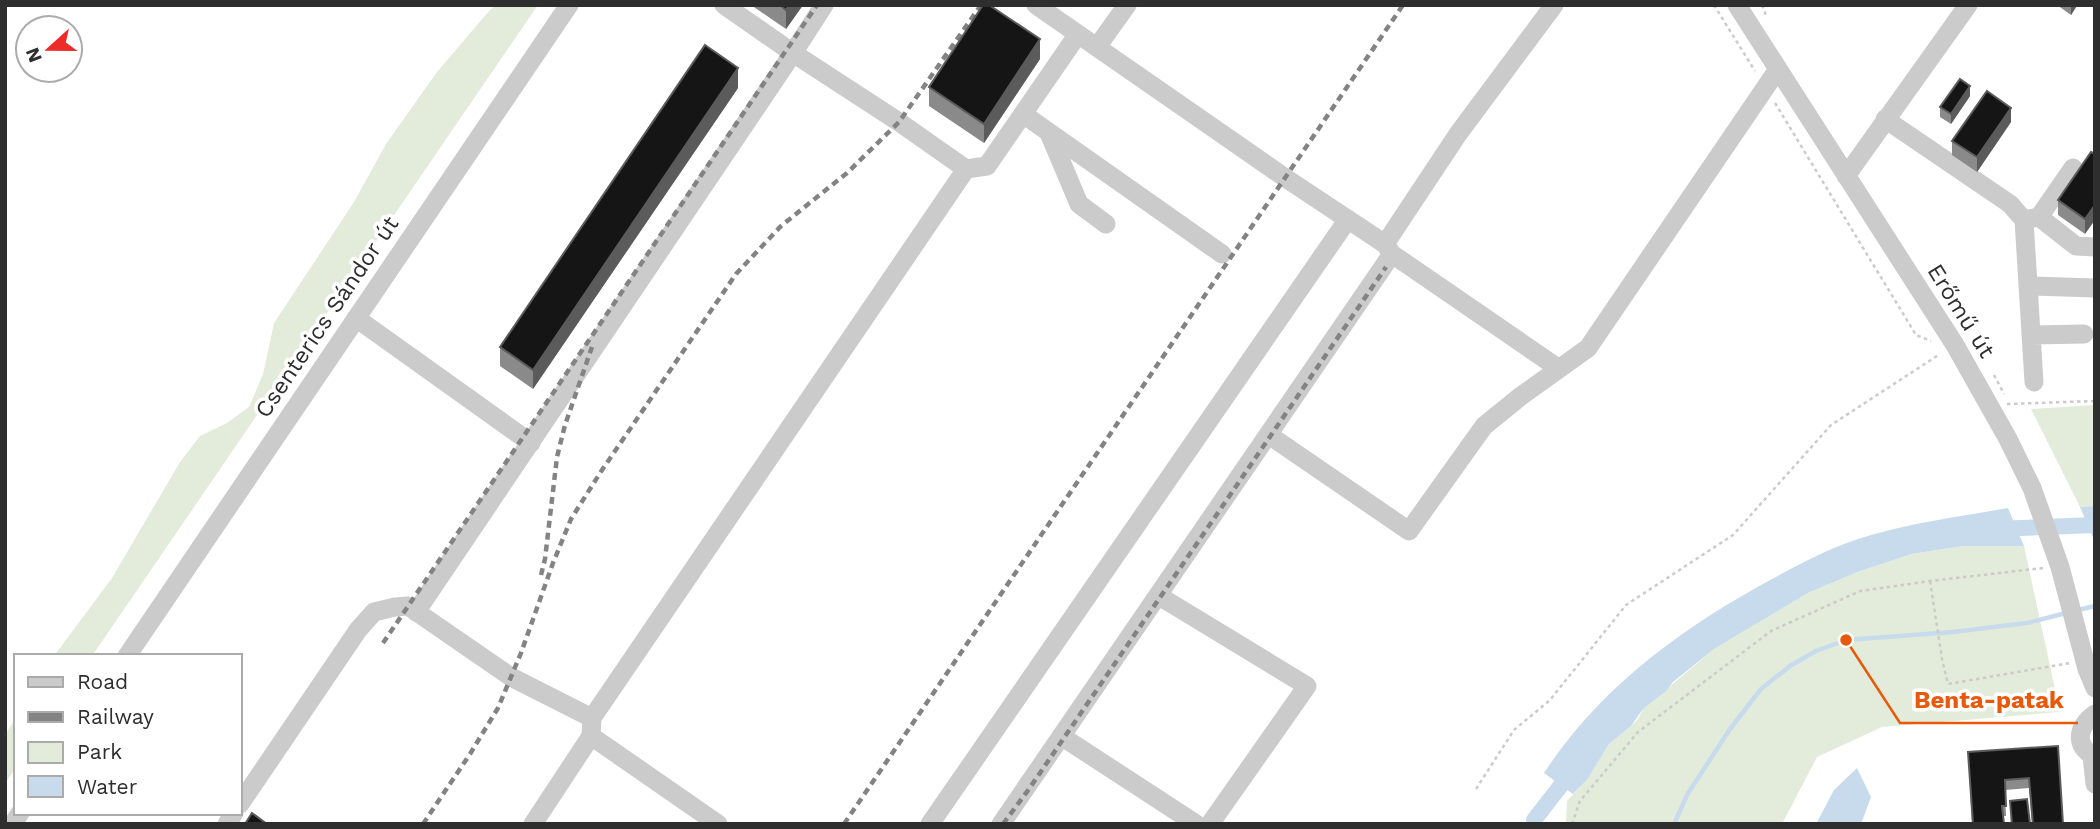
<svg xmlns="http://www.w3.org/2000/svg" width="2100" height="829" font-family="'Work Sans',sans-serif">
<rect width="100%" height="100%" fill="#fff"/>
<!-- green -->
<path fill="#e3ecdb" d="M496 5H538L92 656H54L112 578 180 462 200 436 227 423 249 407 263 374 274 323 354 202 386 144 437 72 489 11Z
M2095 405V506L2080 507 2031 409Z
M1999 544 2024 546 2060 712 1882 727 1817 757 1782 824H1566L1567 801 1587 780 1609 744 1631 726 1638 719 1643 709 1714 649 1808 593 1860 571 1912 554 1963 546Z
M16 717V768L5 783V735Z"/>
<!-- water -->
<path fill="#c7dbed" d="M2095 506V542L2080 507Z
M2008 508 2024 546H1963L1912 554 1860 571 1808 593 1714 649 1673 682 1666 691 1643 709 1631 726 1609 744 1587 780 1573 794 1544 773C1601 686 1682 628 1772 579 1800 564 1827 549 1858 539 1907 523 1958 517 2008 508Z
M1857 768 1871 797 1861 824H1816L1834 790Z"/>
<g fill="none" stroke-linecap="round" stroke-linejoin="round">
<!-- stream -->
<path stroke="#c7dbed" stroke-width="4.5" d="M2078 610 2095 606
M1674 824 1687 795 1730 729 1761 689 1790 666 1816 651 1846 640 1953 632 2027 623 2066 613"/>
<!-- canal -->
<path stroke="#c7dbed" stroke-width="16" d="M1995 529 2095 525
M1534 820 1573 770"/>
<!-- path -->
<path stroke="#cbcbcb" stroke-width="2.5" stroke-dasharray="3.5 3.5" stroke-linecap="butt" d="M1714 5 1755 71
M1762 5 1767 18
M1775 103 1916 335 1931 341
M1994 375 2004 394
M2007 404 2095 401
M1930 581 1942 659 1948 684 2070 663
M1476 789 1514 730 1550 700 1626 605 1733 535 1831 425 1940 354
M1572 824 1580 801 1638 732 1771 631 1860 591 1930 581 2043 568"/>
<!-- minor -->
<path stroke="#cbcbcb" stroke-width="19" d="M824 5 793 53 899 122 966 169 987 166 1078 34
M1036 5 1284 177 1385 244 1392 254
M1737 5 1955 345 2008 439 2032 488 2060 567 2087 669 2095 688
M1097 47 1127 5
M1023 114 1222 254
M1885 119 2010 204 2024 220 2034 382
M1049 133 1079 204 1106 224
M1846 176 1968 5
M2039 217 2076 246 2095 247
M2024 220 2039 217 2073 168
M1385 244 1458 134 1554 5
M2028 286 2095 288
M356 318 531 443
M2031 335 2084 334
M1269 435 1409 531 1484 426 1521 396 1588 348 1778 69
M1159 596 1307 686 1210 824
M416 612 793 53 724 5
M127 656 569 5
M2095 714C2077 727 2074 746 2095 757
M591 736 718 824
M1061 736 1196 824
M2092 756 2095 784
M240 804 358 630 374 612 395 607 408 606 511 677 592 718
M13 824 20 813
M227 824 234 813
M533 824 591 736 592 718 966 169
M930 824 1348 219
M1001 824 1392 254 1558 368"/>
<!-- rail -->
<path stroke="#838383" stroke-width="4.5" stroke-dasharray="7 5" stroke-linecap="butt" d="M541 575 545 559 557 457 565 425 592 347
M383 643 817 5
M423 824 470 754 498 708 521 653 553 563 571 519 602 470 736 274 781 226 847 173 899 122 981 5
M844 824 1403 5
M1003 824 1029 789 1386 267"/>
</g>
<!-- wall -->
<path fill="#8a8a8a" d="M751 5H803L786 29Z
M2057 5H2077V6L2071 15Z
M1040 59 984 143 929 106V87Z
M738 88 533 389 500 366V347Z
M1970 96 1951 124 1940 117V107Z
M2011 122 1977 172 1952 155V141Z
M2095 154 2085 234 2058 215V200Z
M2058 746 2063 824H2032L2029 788 2005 790 2006 816H2003L2004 824H1972L1968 752Z
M2010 801 2030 824H2011Z"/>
<!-- shaded-wall -->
<path fill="#5b5b5b" d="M789 5H803L786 29V10Z
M2071 5H2077L2071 15Z
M1040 39V59L984 143V124Z
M738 68V88L533 389V370Z
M1970 86V96L1951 124V114Z
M2011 108V122L1977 172V157Z
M2095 205V220L2085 234V219Z"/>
<!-- building -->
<path fill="#151515" stroke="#5b5b5b" stroke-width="2" d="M780 5H789L786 10Z
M983 5H989L1040 39 984 124 929 87Z
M705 45 738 68 533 370 500 347Z
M1960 79 1970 86 1951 114 1940 107Z
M1987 91 2011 108 1977 157 1952 141Z
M2091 152 2095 154V205L2085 219 2058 200Z
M2058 746 2063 824H2033L2029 778 2005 780 2006 806H2002L2004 824H1973L1968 752Z
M2027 799 2030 824H2012L2010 801Z
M252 813 267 824H245Z"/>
<g text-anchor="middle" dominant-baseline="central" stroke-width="7" stroke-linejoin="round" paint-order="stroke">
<!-- street labels -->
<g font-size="23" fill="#2e2e2e" stroke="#fff">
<text transform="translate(1961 311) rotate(58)">Erőmű út</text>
<text transform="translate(327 317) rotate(-56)">Csenterics Sándor út</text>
</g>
</g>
<!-- callouts -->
<path fill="none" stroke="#e8590c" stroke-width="2.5" d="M1846 640L1900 723H2078"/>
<circle fill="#e8590c" stroke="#fff" stroke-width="2.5" cx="1846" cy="640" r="7"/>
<g font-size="24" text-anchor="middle" font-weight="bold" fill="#e8590c" stroke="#fff" stroke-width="7" stroke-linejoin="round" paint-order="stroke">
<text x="1989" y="708">Benta-patak</text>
</g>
<!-- border -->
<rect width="2100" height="829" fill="none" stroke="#2e2e2e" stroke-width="14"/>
<!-- legend -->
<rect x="14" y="654" width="228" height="161" fill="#ffffff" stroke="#ababab" stroke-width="2"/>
<rect x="28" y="677" width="35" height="10" fill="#cbcbcb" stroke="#ababab" stroke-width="2"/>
<text x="77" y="689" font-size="21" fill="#2e2e2e">Road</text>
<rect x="28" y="712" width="35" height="10" fill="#838383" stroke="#ababab" stroke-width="2"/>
<text x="77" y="724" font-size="21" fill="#2e2e2e">Railway</text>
<rect x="28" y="742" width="35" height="21" fill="#e3ecdb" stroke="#ababab" stroke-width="2"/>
<text x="77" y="759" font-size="21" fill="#2e2e2e">Park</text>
<rect x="28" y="776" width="35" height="21" fill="#c7dbed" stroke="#ababab" stroke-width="2"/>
<text x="77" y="794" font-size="21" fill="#2e2e2e">Water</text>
<!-- north arrow -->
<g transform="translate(49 49) rotate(249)"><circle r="33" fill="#ffffff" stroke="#ababab" stroke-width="2"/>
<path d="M0-5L12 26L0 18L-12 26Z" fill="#ed2b29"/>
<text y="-10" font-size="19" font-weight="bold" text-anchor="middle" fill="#2e2e2e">N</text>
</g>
</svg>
